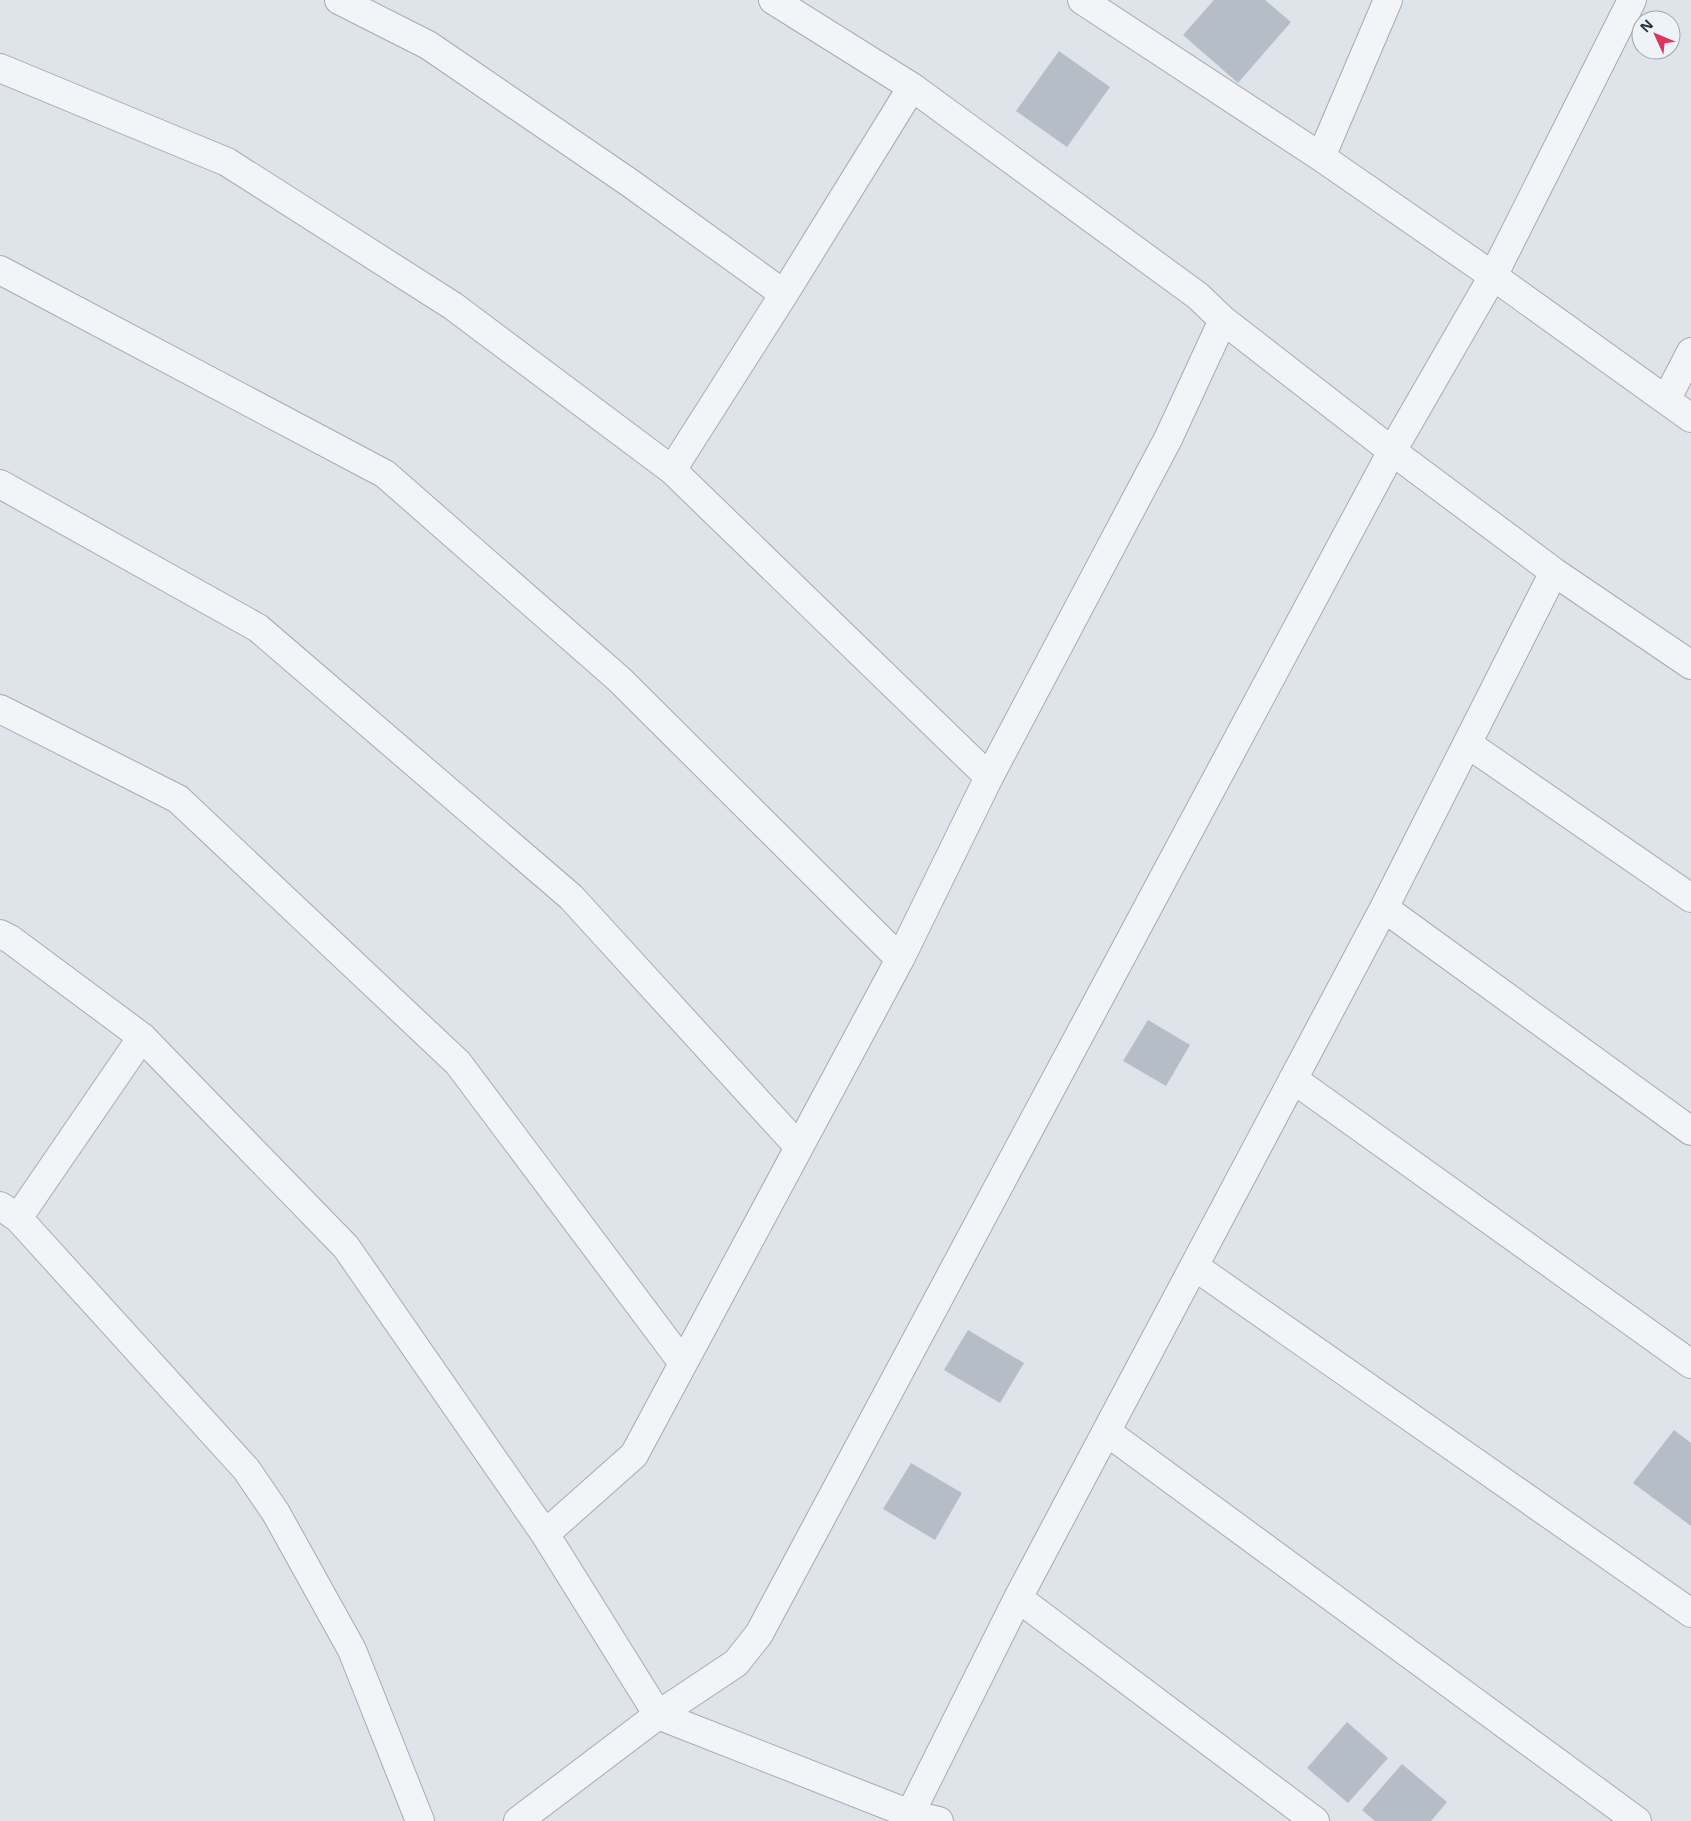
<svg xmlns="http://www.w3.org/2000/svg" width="1691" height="1821" font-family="'Open Sans',sans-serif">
<rect width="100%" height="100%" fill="#dfe4ea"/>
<!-- building -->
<path fill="#b5bdc7" d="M1214 0H1265L1291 22 1238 83 1183 35Z
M1059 51 1110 87 1067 147 1016 111Z
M1148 1020 1190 1045 1166 1086 1123 1061Z
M968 1330 1024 1363 1000 1403 944 1370Z
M1674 1430 1691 1443V1526L1633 1483Z
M911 1463 962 1493 935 1540 883 1509Z
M1347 1722 1388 1758 1348 1803 1307 1768Z
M1402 1764 1447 1802 1431 1821H1375L1362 1810Z"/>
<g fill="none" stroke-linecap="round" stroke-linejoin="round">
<!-- street casing -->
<g stroke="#a4abb4" stroke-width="30">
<path id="street" d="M339 0 428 45 630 183 784 294
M773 0 912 87 1198 296 1223 320 1392 451 1554 572 1691 665
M1082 0 1321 157 1493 276 1691 418
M0 68 227 162 453 306 672 470 989 777
M1321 157 1388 0
M0 270 385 474 620 680 900 959
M1666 400 1691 352
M672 470 784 294 912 87
M0 484 258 628 571 897 799 1147
M0 709 178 799 458 1063 683 1363
M1468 744 1691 898
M1384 908 1691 1131
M0 934 10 939 142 1037 346 1247 545 1534 658 1715 910 1814 939 1821
M1293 1079 1691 1364
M0 1206 18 1218 246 1469 276 1513 352 1650 420 1821
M18 1218 142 1037
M1194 1266 1691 1613
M1107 1432 1637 1821
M545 1534 634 1455 900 959 989 777 1168 439 1223 320
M1018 1598 1315 1821
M910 1814 1018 1598 1384 908 1554 572
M518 1821 658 1715 736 1663 759 1634 1392 451 1493 276 1632 0"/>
</g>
<!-- street -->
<use href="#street" stroke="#f2f4f7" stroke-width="28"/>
</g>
<!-- north arrow -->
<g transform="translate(1656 35) rotate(314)"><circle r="24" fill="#eef3f7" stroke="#9ea6af"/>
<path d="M0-4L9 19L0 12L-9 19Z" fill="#db375e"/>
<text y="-8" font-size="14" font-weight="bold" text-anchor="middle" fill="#263342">N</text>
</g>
</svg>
